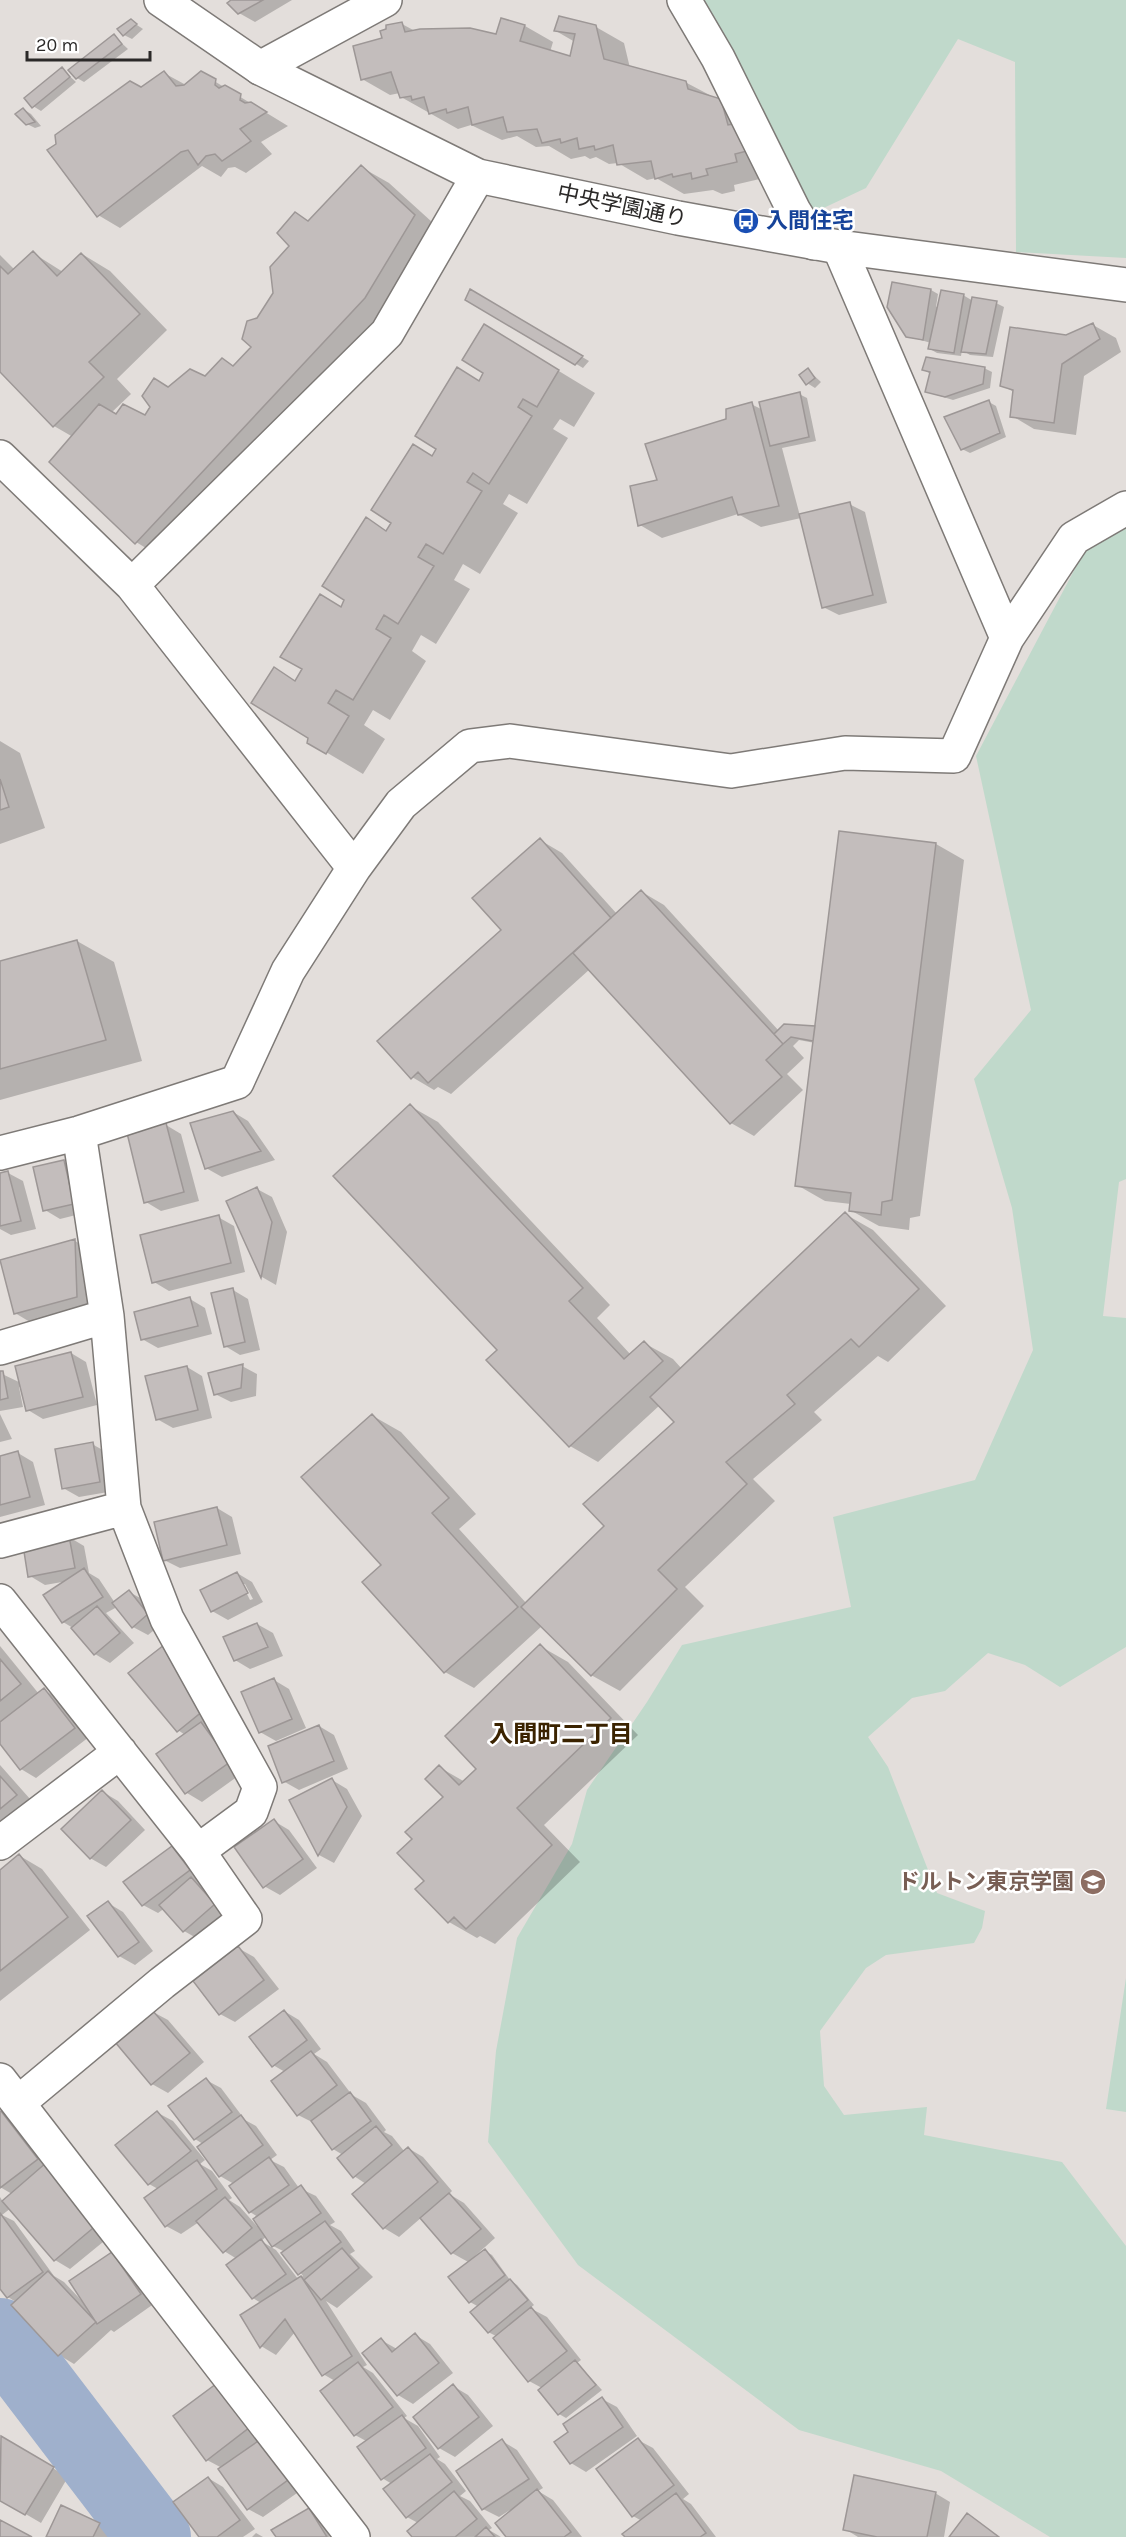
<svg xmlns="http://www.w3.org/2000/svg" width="1126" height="2537" font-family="Karla,'Noto Sans JP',sans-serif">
<rect width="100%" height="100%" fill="#e3dedb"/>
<!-- green -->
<path fill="#c0d9cb" d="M702 0H1126V258L1016 252 1015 62 958 39 866 188 813 213Z
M1126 522V1179L1119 1182 1103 1316 1126 1318V1647L1060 1687 1025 1665 988 1653 945 1691 912 1698 868 1737 888 1767 937 1893 985 1911 982 1928 974 1943 886 1955 866 1968 820 2031 824 2086 844 2115 927 2107 924 2135 1062 2162 1126 2246V2537H1050L941 2471 799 2430 578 2265 488 2142 496 2051 517 1938 572 1844 587 1790 647 1702 682 1645 851 1607 833 1517 975 1480 1033 1350 1012 1208 974 1079 1031 1010 976 756 1088 544Z
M1126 1978V2112L1106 2109Z"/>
<!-- shadow -->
<path fill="#0003" fill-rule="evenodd" d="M233 0H292L255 22 239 13Z
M502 20 525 26 553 42 550 52 571 58 575 42 556 31 596 27 624 43 630 68 685 82 721 101 764 178 734 185 735 191 722 194 713 190 684 194 656 178 647 180 618 163 609 164 596 157 590 159 585 156 571 159 549 146 536 147 517 136 502 140 471 125 458 129 401 97 400 93 390 95 362 79 384 39 402 24 415 31 496 36Z
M131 21 143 29 132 39 124 35Z
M114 36 128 49 84 82 77 78Z
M62 69 76 82 41 111 33 106Z
M164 73 186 85 201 73 288 126 261 142 272 154 246 173 235 167 228 168 221 177 202 166 120 228 98 215 141 88Z
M23 109 31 114 41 126 35 128 27 124Z
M361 167 389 183 443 232 393 314 164 559 136 542 73 437 54 426 0 370V255L15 270 33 253 63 272 82 254 110 271 167 330 117 379 131 394 111 413 117 416 145 417 169 389 234 367 253 346 258 320 274 293 309 222Z
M893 284 931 290 938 294 936 307 963 295 973 301 996 303 1004 307 993 357 970 355 962 350 961 356 937 353 930 349 931 343 907 336Z
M471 291 589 361 583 368 467 299Z
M1093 325 1116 338 1121 352 1084 376 1076 435 1034 429 1012 416 1014 392 1001 385 1066 336Z
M521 348 595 393 574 427 560 419 553 429 568 438 527 504 509 494 503 504 518 513 480 574 463 564 454 580 470 589 436 644 421 635 412 651 426 661 390 720 373 710 364 725 385 739 363 774 309 742 310 738 275 669 296 682 346 600 366 519 388 532 480 382Z
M984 368 992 372 990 388 953 400 927 392 931 374 924 370Z
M808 370 821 382 815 388 807 383Z
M799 394 807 398 816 441 782 448 800 516 849 504 865 512 887 603 839 615 823 607 801 518 761 527 738 514 662 538 640 525 659 481 727 420 751 404 763 410Z
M989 402 996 406 1006 437 970 453 962 449Z
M0 741 20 753 45 828 0 844Z
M540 840 562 853 617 914 642 892 664 905 779 1031 814 1028 936 844 964 860 920 1216 910 1218 909 1230 879 1226 850 1210 851 1204 825 1201 797 1185 815 1043 799 1040 793 1046 804 1058 787 1074 803 1090 754 1136 731 1123 590 969 451 1094 438 1087 434 1090 412 1077 503 931Z
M77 941 114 962 142 1061 0 1100V963Z
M410 1106 438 1122 610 1305 597 1318 631 1355 644 1343 673 1359 682 1369 845 1214 873 1230 946 1306 888 1362 878 1356 814 1412 822 1420 753 1479 775 1501 685 1587 704 1606 620 1691 591 1675 542 1626 474 1688 445 1672 364 1582 383 1565 373 1416 401 1432 476 1514 459 1529 527 1604 606 1526 676 1422 660 1405 598 1462 570 1446 489 1360 499 1350Z
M233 1112 248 1121 275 1160 222 1177 206 1168Z
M166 1125 181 1134 199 1201 161 1211 146 1202Z
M63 1161 79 1170 88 1212 60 1219 45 1210Z
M8 1173 23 1181 36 1229 11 1235 0 1229V1175Z
M257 1189 272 1197 287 1232 276 1285 262 1277 228 1202Z
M218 1217 234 1226 245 1272 169 1291 154 1282Z
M75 1241 90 1250 92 1305 30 1322 15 1313Z
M233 1290 248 1299 260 1350 240 1355 225 1346Z
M190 1299 205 1308 212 1334 158 1348 142 1339Z
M71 1353 86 1362 97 1405 43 1419 28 1410 22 1386 19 1387 23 1407 0 1411V1373L21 1383Z
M242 1366 257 1374 256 1396 231 1402 215 1394Z
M187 1367 202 1376 212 1418 173 1428 157 1419Z
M0 1414 12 1439 0 1442Z
M92 1444 108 1453 114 1491 79 1497 63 1488Z
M18 1453 33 1462 45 1505 0 1517V1458Z
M217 1508 232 1517 241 1554 180 1568 164 1560Z
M69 1537 84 1546 89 1573 99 1579 115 1603 129 1592 144 1600 163 1623 148 1635 133 1627 117 1607 106 1613 134 1643 110 1663 95 1654 73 1628 63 1622 45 1595 68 1581 45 1585 30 1576Z
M237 1573 252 1582 263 1602 228 1620 212 1611ZM242 1584H245L253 1599 250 1600Z
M257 1624 273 1633 283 1656 250 1669 235 1660Z
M0 1646 39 1694 44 1690 59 1699 89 1737 36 1778 21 1769 0 1741Z
M540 1646 568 1662 638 1735 544 1825 580 1862 495 1944 480 1936 477 1938 449 1922 426 1881 414 1839 445 1797 439 1767 465 1782 478 1769Z
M164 1647 245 1771 202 1802 187 1793 158 1754 185 1735 178 1730Z
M274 1680 289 1689 306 1728 276 1741 260 1732Z
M319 1726 334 1735 348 1769 299 1790 283 1781Z
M0 1765 38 1808 0 1841Z
M332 1780 347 1789 362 1816 334 1863 319 1855 291 1801Z
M103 1792 118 1801 145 1830 106 1867 90 1858Z
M274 1821 289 1830 317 1868 280 1895 264 1886Z
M172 1848 187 1857 205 1879 199 1883 207 1887 230 1913 200 1940 184 1931 165 1908 158 1913 143 1905Z
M20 1856 42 1869 90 1930 0 2001V1872Z
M108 1903 123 1912 153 1951 135 1965 119 1956Z
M238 1948 254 1957 279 1989 235 2022 220 2014Z
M284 2011 299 2020 321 2049 314 2054 327 2062 352 2095 366 2103 386 2130 384 2132 392 2136 404 2151 408 2148 423 2157 452 2191 449 2194 464 2203 495 2238 475 2256 476 2258 485 2251 492 2255 510 2280 517 2285 534 2305 530 2308 547 2317 581 2360 577 2363 602 2390 566 2418 559 2414 542 2388 529 2381 496 2336 488 2332 479 2307 470 2302V2263L452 2253 422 2217 399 2237 384 2228 366 2184 354 2176 343 2155 333 2149 314 2123 298 2115 285 2072 273 2065Z
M153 2012 168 2020 204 2062 168 2093 152 2084 117 2043Z
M206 2080 221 2088 245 2120 256 2126 277 2155 270 2160 284 2167 299 2188 316 2196 335 2222 330 2225 341 2231 355 2251 350 2254 373 2277 337 2308 326 2301 367 2365 363 2367 373 2373 407 2416 404 2418 418 2426 440 2457 437 2459 445 2464 466 2491 460 2496 470 2501 492 2528 489 2530 501 2537H414L418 2523 407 2517 392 2484 382 2478 368 2442 355 2435 335 2381 323 2374 295 2332 276 2355 261 2346 242 2315 261 2303 253 2298 228 2265 237 2259 224 2251 199 2222 181 2234 166 2226 158 2189 149 2184 117 2145 158 2113 173 2121 205 2160 200 2164 212 2171 232 2198 229 2200 240 2207 257 2226 258 2225V2217L250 2212 234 2184 220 2176 199 2148 203 2144 195 2139ZM267 2236 273 2246 285 2252 303 2276 298 2279 276 2250 261 2241Z
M1 2113 16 2121 114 2233 70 2269 55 2260 11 2208 2 2215 14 2221 54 2276 64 2282 81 2300 112 2254 127 2263 155 2303 114 2332 111 2330 74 2364 59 2355 13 2305 16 2302 8 2297 0 2286V2197L3 2202 12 2194 0 2187Z
M415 2335 430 2344 453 2373 413 2404 398 2395 381 2340 397 2349Z
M216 2386 307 2486 263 2517 248 2509 222 2468 207 2460Z
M453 2386 468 2395 493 2426 455 2457 439 2448 415 2417Z
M602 2399 617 2407 637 2436 586 2472 571 2463 570 2432Z
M1 2438 68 2477 41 2523 0 2499Z
M638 2440 653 2448 689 2494 683 2499 691 2504 716 2537H627L642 2521 633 2516 598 2470Z
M502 2441 517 2450 543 2488 538 2491 553 2500 582 2537H508L510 2510 499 2517 483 2509Z
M208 2478 223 2487 255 2529 243 2537H200Z
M935 2493 950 2502 944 2537H858L845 2529Z
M309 2509 316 2513 330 2537H277Z
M99 2525 114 2533 112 2537H47Z
M256 2533 263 2537H252Z"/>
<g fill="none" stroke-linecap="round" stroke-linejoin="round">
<!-- river -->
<path stroke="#9fb0cc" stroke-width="74" d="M0 2335 154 2537"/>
</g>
<!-- building -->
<path fill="#c3bdbc" stroke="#9d9796" stroke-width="1.5" d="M231 0H263L238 14 227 3Z
M559 16 596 25 604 59 686 81 688 89 721 99 728 125 739 123 747 151 735 154 737 162 706 169 708 175 692 179 691 173 673 177 672 174 655 179 651 161 617 165 613 145 595 150 594 146 579 149 577 138 561 143 560 139 542 143 537 129 507 132 503 117 472 125 468 107 447 113 446 109 429 114 424 97 412 100 411 96 400 98 391 72 361 80 353 46 382 38 380 31 386 29V25L402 22 405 32 420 29 470 28 496 34 501 18 525 25 520 41 570 56 575 34 554 31Z
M131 19 137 24 123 36 117 29Z
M114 34 122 44 76 79 68 70Z
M62 67 70 77 32 108 24 98Z
M164 71 176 86 184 85 201 71 216 79 215 85 219 88 225 85 241 94 240 100 245 103 251 102 267 112 240 129 251 141 222 161 215 154 206 156 198 165 188 150 181 152 97 217 47 150 56 144 55 135 130 81 141 87Z
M23 108 35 122 26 125 15 114Z
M361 165 415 215 365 298 135 544 49 462 99 404 116 414 123 404 145 415 150 407 142 396 154 378 168 387 190 369 205 376 222 358 233 366 251 347 242 339 247 321 257 318 273 293 270 267 289 246 277 233 295 212 308 221Z
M33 251 57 276 81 253 140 314 89 362 104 377 53 427 0 372V266L8 274Z
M892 282 931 289 923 340 906 337 887 307Z
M470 289 583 356 575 365 465 300Z
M941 290 964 294 954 353 928 349Z
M972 297 997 301 986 354 961 352Z
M1093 323 1100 339 1062 364 1054 423 1010 417 1013 390 1000 386 1010 327 1066 335Z
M484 324 559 370 537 407 523 399 518 407 532 416 489 484 473 473 467 482 482 491 443 554 426 544 418 557 434 566 398 624 384 615 376 629 391 638 353 700 336 690 328 703 349 716 326 754 307 743 308 738 251 703 274 667 295 681 302 669 280 657 320 594 341 607 344 600 322 586 366 517 386 531 391 523 371 510 413 444 432 456 436 449 415 436 457 367 479 381 483 373 462 360Z
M926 357 985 367 983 384 945 397 925 392 930 372 922 370Z
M808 368 815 378 806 385 799 375Z
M800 392 809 437 770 446 759 402Z
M989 400 1000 433 961 450 944 417Z
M752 402 779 506 738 515 732 497 638 526 630 486 657 480 645 444 726 419V409Z
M850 502 873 595 822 608 799 514Z
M0 779 9 807 0 810Z
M839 831 936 843 892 1200 882 1202 881 1215 849 1211 851 1193 795 1186Z
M540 838 611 918 428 1083 418 1072 411 1079 377 1041 501 930 472 898Z
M641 890 783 1044 766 1060 782 1077 730 1124 573 953Z
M77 940 106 1040 0 1069V961Z
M784 1024 815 1026 813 1041 791 1037 783 1044 774 1034Z
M410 1104 583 1288 569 1301 624 1359 644 1341 663 1361 569 1447 486 1360 497 1350 333 1176Z
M233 1111 261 1151 205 1169 190 1123Z
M166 1123 184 1192 144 1203 127 1133Z
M64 1160 74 1204 43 1211 33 1167Z
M8 1171 21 1221 0 1226V1173Z
M257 1187 272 1222 261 1278 226 1201Z
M845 1212 919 1289 859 1347 851 1339 787 1395 795 1404 726 1462 747 1484 658 1570 677 1589 591 1676 521 1607 604 1526 583 1504 674 1422 650 1397Z
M219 1215 231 1263 152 1283 140 1235Z
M75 1239 77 1297 14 1314 0 1260Z
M233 1288 245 1342 224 1347 211 1293Z
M190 1297 198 1326 141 1340 134 1312Z
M71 1352 83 1397 26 1411 15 1366Z
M243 1364 241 1388 214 1395 208 1373Z
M187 1366 198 1410 156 1420 145 1376Z
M0 1371H3L8 1398 0 1400Z
M372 1414 449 1498 432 1513 518 1607 444 1673 362 1582 381 1565 301 1477Z
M93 1442 100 1482 62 1489 55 1449Z
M18 1451 30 1497 0 1505V1456Z
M217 1507 227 1545 163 1561 154 1522Z
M69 1536 75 1568 28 1577 23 1545Z
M84 1568 103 1597 62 1623 43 1595Z
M237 1572 248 1593 211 1612 200 1590Z
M129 1590 148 1614 132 1628 112 1603Z
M97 1606 120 1633 94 1655 71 1628Z
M257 1623 268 1647 234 1661 223 1637Z
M540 1644 611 1718 517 1808 552 1845 466 1929 454 1917 448 1923 415 1889 424 1881 397 1853 412 1839 405 1832 443 1797 425 1779 439 1765 459 1785 476 1769 445 1736Z
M164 1645 209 1706 177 1732 128 1673Z
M0 1659 21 1684 0 1701Z
M274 1678 292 1719 259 1733 241 1692Z
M44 1688 75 1728 20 1770 0 1744V1722Z
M201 1722 230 1762 185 1794 156 1754Z
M319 1725 334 1761 282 1783 268 1746Z
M0 1776 17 1795 0 1809Z
M332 1778 347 1807 318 1856 289 1800Z
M102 1790 131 1820 90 1859 61 1829Z
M274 1819 303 1859 263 1888 234 1847Z
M172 1846 190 1870 142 1906 123 1882Z
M19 1854 68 1917 0 1971V1870Z
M191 1877 215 1904 183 1932 159 1905Z
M108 1901 139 1942 118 1957 87 1916Z
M238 1946 264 1980 219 2015 193 1981Z
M152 2010 190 2053 151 2085 115 2042Z
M284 2010 307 2040 272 2067 249 2037Z
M311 2051 337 2085 297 2116 271 2081Z
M206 2078 232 2112 194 2140 168 2106Z
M350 2092 371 2121 332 2150 311 2121Z
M1 2111 38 2159 0 2188V2112Z
M157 2111 191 2151 148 2185 115 2145Z
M241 2115 263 2145 219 2177 197 2147Z
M376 2126 392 2145 353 2178 337 2158Z
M408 2147 438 2182 383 2229 352 2194Z
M269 2157 289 2185 249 2213 229 2186Z
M197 2160 217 2189 165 2227 144 2198Z
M47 2162 99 2223 54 2261 2 2201Z
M301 2185 321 2213 272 2247 253 2219Z
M449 2193 481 2229 451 2254 420 2218Z
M225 2197 252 2228 223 2253 196 2221Z
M0 2213 43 2272 7 2298 0 2289Z
M325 2221 341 2242 298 2275 281 2253Z
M261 2239 286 2274 252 2299 226 2265Z
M342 2248 359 2268 321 2300 304 2280Z
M485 2249 505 2275 469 2303 448 2277Z
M112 2252 141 2294 97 2324 69 2281Z
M48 2271 96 2322 58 2356 11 2305Z
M301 2276 352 2356 322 2376 285 2319 260 2348 240 2315Z
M510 2279 528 2300 488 2333 470 2312Z
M531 2307 567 2351 528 2382 493 2338Z
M415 2333 439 2363 397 2396 362 2353 381 2338 392 2352Z
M575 2360 596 2385 558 2415 538 2390Z
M358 2362 393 2407 354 2436 320 2391Z
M216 2384 250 2427 206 2461 173 2416Z
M453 2384 479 2417 438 2449 413 2417Z
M602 2397 623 2427 570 2464 554 2442 568 2432 563 2424Z
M402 2415 426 2448 381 2480 357 2447Z
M1 2436 54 2467 25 2515 0 2501Z
M264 2437 292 2477 247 2510 218 2469Z
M638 2438 674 2485 632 2517 596 2469Z
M502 2439 529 2479 482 2510 456 2471Z
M430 2454 452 2482 406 2518 383 2489Z
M854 2475 936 2492 927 2537H877L843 2530Z
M208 2477 240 2520 217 2537H199L173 2502Z
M537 2489 571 2532 564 2537H506L495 2523Z
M454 2491 477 2519 455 2537H412L407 2531Z
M676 2493 706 2533 700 2537H625L622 2534Z
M61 2505 100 2523 93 2537H46Z
M309 2508 327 2537H276L271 2530Z
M967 2513 999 2537H949Z
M0 2520 32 2537H0Z
M486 2527 495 2537H475Z"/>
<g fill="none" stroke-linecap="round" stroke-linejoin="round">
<!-- minor casing -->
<g stroke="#7e7a77" stroke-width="36">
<path id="minor" d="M684 0 718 58 794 211 814 243
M260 68 385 0
M0 457 132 585 354 868 288 971 237 1082 79 1133 0 1153
M132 585 387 333 478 176
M1007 638 1074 538 1126 508
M354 868 401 804 470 746 510 741 731 771 845 753 954 756 1007 638 839 247
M79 1133 107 1316 124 1508 167 1619 260 1787 251 1812 198 1851
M0 1348 107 1316
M0 1541 124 1508
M0 1601 198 1851 245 1919 162 1983 18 2103
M0 1843 120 1752
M0 2080 353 2537"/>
</g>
<!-- tertiary casing -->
<g stroke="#7e7a77" stroke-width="36">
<path id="tertiary" d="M161 0 260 68 478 176 678 218 839 247 1126 285"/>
</g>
<!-- minor -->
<use href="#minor" stroke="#fff" stroke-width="33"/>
<!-- tertiary -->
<use href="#tertiary" stroke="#fff" stroke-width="33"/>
</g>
<!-- icons -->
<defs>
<g id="bus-disc" transform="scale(1.35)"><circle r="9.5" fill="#1a4fb4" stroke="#fff"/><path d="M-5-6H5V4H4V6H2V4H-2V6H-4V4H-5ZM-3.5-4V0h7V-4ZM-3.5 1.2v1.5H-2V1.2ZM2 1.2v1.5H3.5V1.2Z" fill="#fff"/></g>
<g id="school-disc" transform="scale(1.35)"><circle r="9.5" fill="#8d6e63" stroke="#fff"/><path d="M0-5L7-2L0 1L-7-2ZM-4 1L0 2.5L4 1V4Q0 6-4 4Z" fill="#fff"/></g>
</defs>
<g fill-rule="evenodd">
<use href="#bus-disc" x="746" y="221"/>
<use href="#school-disc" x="1093" y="1882"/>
</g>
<g text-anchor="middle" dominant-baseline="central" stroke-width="5" stroke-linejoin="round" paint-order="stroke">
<!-- street labels -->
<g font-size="22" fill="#2b2928" stroke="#fff">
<text transform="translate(622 206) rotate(12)">中央学園通り</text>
</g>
<!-- transit labels -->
<g font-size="22" font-weight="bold" fill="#164399" stroke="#fff" text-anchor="start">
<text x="766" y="221">入間住宅</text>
</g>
<!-- education labels -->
<g font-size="22" font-weight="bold" fill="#785e54" stroke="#fff" text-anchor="end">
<text x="1074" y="1882">ドルトン東京学園</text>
</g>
<!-- neighbourhood labels -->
<g font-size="24" font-weight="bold" fill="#3b2300" stroke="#fff">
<text x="561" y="1734">入間町二丁目</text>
</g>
</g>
<!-- scale -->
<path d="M27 51v9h123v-9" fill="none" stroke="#2b2928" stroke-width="3"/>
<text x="36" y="51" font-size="18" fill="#2b2928" stroke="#ffffff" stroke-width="4.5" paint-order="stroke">20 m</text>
</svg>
